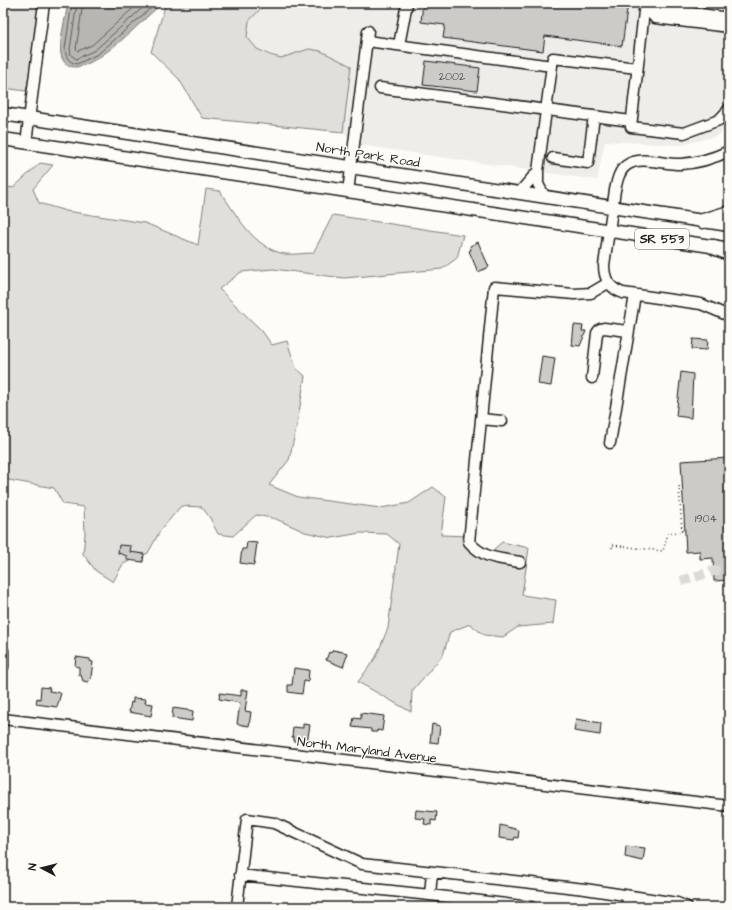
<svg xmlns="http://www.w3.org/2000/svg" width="732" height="910" font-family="'Architects Daughter',sans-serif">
<rect width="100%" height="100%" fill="#fdfcf7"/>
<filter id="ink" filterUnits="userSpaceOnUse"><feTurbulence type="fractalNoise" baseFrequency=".025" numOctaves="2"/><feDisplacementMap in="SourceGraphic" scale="8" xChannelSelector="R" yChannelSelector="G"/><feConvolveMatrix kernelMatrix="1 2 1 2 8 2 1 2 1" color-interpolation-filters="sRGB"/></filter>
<g filter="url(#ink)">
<!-- built -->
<path fill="#eeede9" d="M266 3H729V127L716 136 682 145 605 141 597 180 359 145 343 132 351 66 321 51 309 49 281 58 257 49 247 37 249 21Z"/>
<!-- green -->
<path fill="#e0dfdb" stroke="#7e7e7c" d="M3 3H45L26 91 3 88Z
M166 3H266L249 21 247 37 257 49 270 55 281 58 309 49 321 51 351 66 343 132 202 118 179 79 151 52Z
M40 163 53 165 33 189 39 203 66 211 145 223 198 245 206 189 220 191C237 215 253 248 285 254 293 255 304 253 313 253L333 215 463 235 457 258 442 269 344 278 273 269 241 272 219 289 262 331 272 345 287 341 296 368 305 376 297 425 289 460 269 485 298 497 381 508 409 503 433 487 446 497 441 535 470 536 485 557 502 542 529 548 522 595 556 600 553 624 518 627 503 637 484 635 470 624 450 632 443 655 412 691 411 712 358 682 376 657 388 628 399 544 387 534 360 533 332 538 305 532 276 519 256 515 233 536 218 534 210 518 202 507 181 506 160 531 148 553 123 564 113 582 96 571 83 554 85 534 84 507 63 504 54 488 3 479V186L13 188Z"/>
<!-- water -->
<path fill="#b7b6b2" stroke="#797876" d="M68 3H157V8C143 19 76 92 62 58 57 47 66 16 68 3Z"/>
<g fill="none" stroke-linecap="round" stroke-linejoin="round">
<!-- shore -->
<path stroke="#5a5a58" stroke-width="1" d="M72 3 65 49C66 57 68 62 77 64L98 54 153 6V3
M77 3 70 49 71 55 76 59 95 50 148 3
M83 3 76 49 78 51 92 45 139 3"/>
</g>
<!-- building -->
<path fill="#cccbc8" stroke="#1c1c1c" d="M423 3H628L622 46 545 36 543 51 443 38 445 25 421 22Z
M426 61 480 68 477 91 423 85Z
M478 242 489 267 478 272 469 251 471 250 470 246Z
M574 325 583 326 582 331H586L580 346 572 345Z
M693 339 708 340 707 350 692 349Z
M542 356 555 358 551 386 538 384Z
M681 372 693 374 691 418 676 416Z
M729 458V580L714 581 713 558 700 559V551L686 552 681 461Z
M247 542 257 543 254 565 240 563 242 549H246Z
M119 545 131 546 130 552 144 554 143 562 127 560V556L118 553Z
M333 650 348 653 343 667 326 660 329 652 331 653Z
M76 657 90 659V661L93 662 91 677 88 682 83 681 81 675H79V667L75 666Z
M294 668 309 670 308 682 304 681 302 694 288 692V685H292Z
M41 687 50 688 49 691 61 693 57 707 36 704 37 698 40 699Z
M241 690H248L245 711 251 712 249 726 237 724 240 703 219 699 220 693 241 696Z
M133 698 146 699 145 703 153 704 151 716 129 712 131 702 133 703Z
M173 708 193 711 192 721 172 718Z
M361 713 384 716 382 731 377 730V732H371V729L352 727 354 718 361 719Z
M576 719 601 723 600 735 574 731Z
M303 724 310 725 307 742 294 741V737H292L293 727 303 728Z
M432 724 440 726 438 743 430 742Z
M416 810 437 812 436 821 431 820V825L424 824 425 819 415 818Z
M500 825 519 830 518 838 515 837 514 840 499 838Z
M626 846 645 848 643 861 625 857Z"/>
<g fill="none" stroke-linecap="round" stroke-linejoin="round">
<!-- minor-tunnel -->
<path stroke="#dbdad6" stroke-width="10" stroke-dasharray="10 5" stroke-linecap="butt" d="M681 581 714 571H729"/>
<!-- minor casing -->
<g stroke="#1c1c1c" stroke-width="13">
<path id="minor" d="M650 12 644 11 631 127 684 133 719 120 729 109
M729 18 656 8 650 12 655 18 729 27
M367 41 552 66
M399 45 407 3
M380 88 631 121
M26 143 44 3
M729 151C714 158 699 163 681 164 665 165 641 155 627 165 619 170 617 181 615 190L604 265C604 279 609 288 623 293L701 304 729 316
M553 158 588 163 594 116
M348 192 368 31
M519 193 538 171
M545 197 538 184V171L553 58 637 68
M592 378 597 333 600 329 604 328 628 331
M481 419 502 421
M610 443 635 295
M520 562C498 558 484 559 469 542L494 287 574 294 591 293 608 283
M3 651V667
M3 719 729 806
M240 875 430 895 432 872
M430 895 531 907
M237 907 247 819 274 823 362 864 585 889 677 903 687 907
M627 907 628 896"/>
</g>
<!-- major casing -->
<g stroke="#1c1c1c" stroke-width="15">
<path id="major" d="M3 114 729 225
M3 139 724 248"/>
</g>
<!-- highway casing -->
<g stroke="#1c1c1c" stroke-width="17">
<path id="highway" d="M703 221 729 213
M714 247 729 253"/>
</g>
<!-- path -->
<path stroke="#1c1c1c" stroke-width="1.5" stroke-dasharray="1 3" stroke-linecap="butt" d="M612 548V545L663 551 668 533 682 532 679 486H682"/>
<!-- minor -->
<use href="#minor" stroke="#fdfcf7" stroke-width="10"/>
<!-- major -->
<use href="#major" stroke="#fdfcf7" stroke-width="12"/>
<!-- highway -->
<use href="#highway" stroke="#fdfcf7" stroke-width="14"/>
</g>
</g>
<g text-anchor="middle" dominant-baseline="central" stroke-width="3" stroke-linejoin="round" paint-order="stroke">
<!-- number labels -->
<g font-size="11" fill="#484847">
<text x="452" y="76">2002</text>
<text x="706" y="518">1904</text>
</g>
<!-- shield labels -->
<rect fill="#fdfcf7" stroke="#605f5e" stroke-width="1" x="635" y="229" width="54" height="20" rx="3"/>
<g font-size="12" font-weight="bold" fill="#1c1c1c">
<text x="662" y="239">SR 553</text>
</g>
<!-- street labels -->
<g font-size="13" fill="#1c1c1c" stroke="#fdfcf7">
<text transform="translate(368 155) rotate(9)">North Park Road</text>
<text transform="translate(367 750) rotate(7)">North Maryland Avenue</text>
</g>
</g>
<!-- margin -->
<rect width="732" height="910" fill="none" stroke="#fdfcf7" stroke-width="16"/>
<rect x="8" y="8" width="716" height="894" fill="none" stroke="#1c1c1c" stroke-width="1.5" filter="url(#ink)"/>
<!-- north arrow -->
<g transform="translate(42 868) rotate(277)" stroke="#fdfcf7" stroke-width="3" paint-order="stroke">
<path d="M0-3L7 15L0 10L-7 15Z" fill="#1c1c1c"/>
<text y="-6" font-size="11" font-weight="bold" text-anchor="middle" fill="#1c1c1c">N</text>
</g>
</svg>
